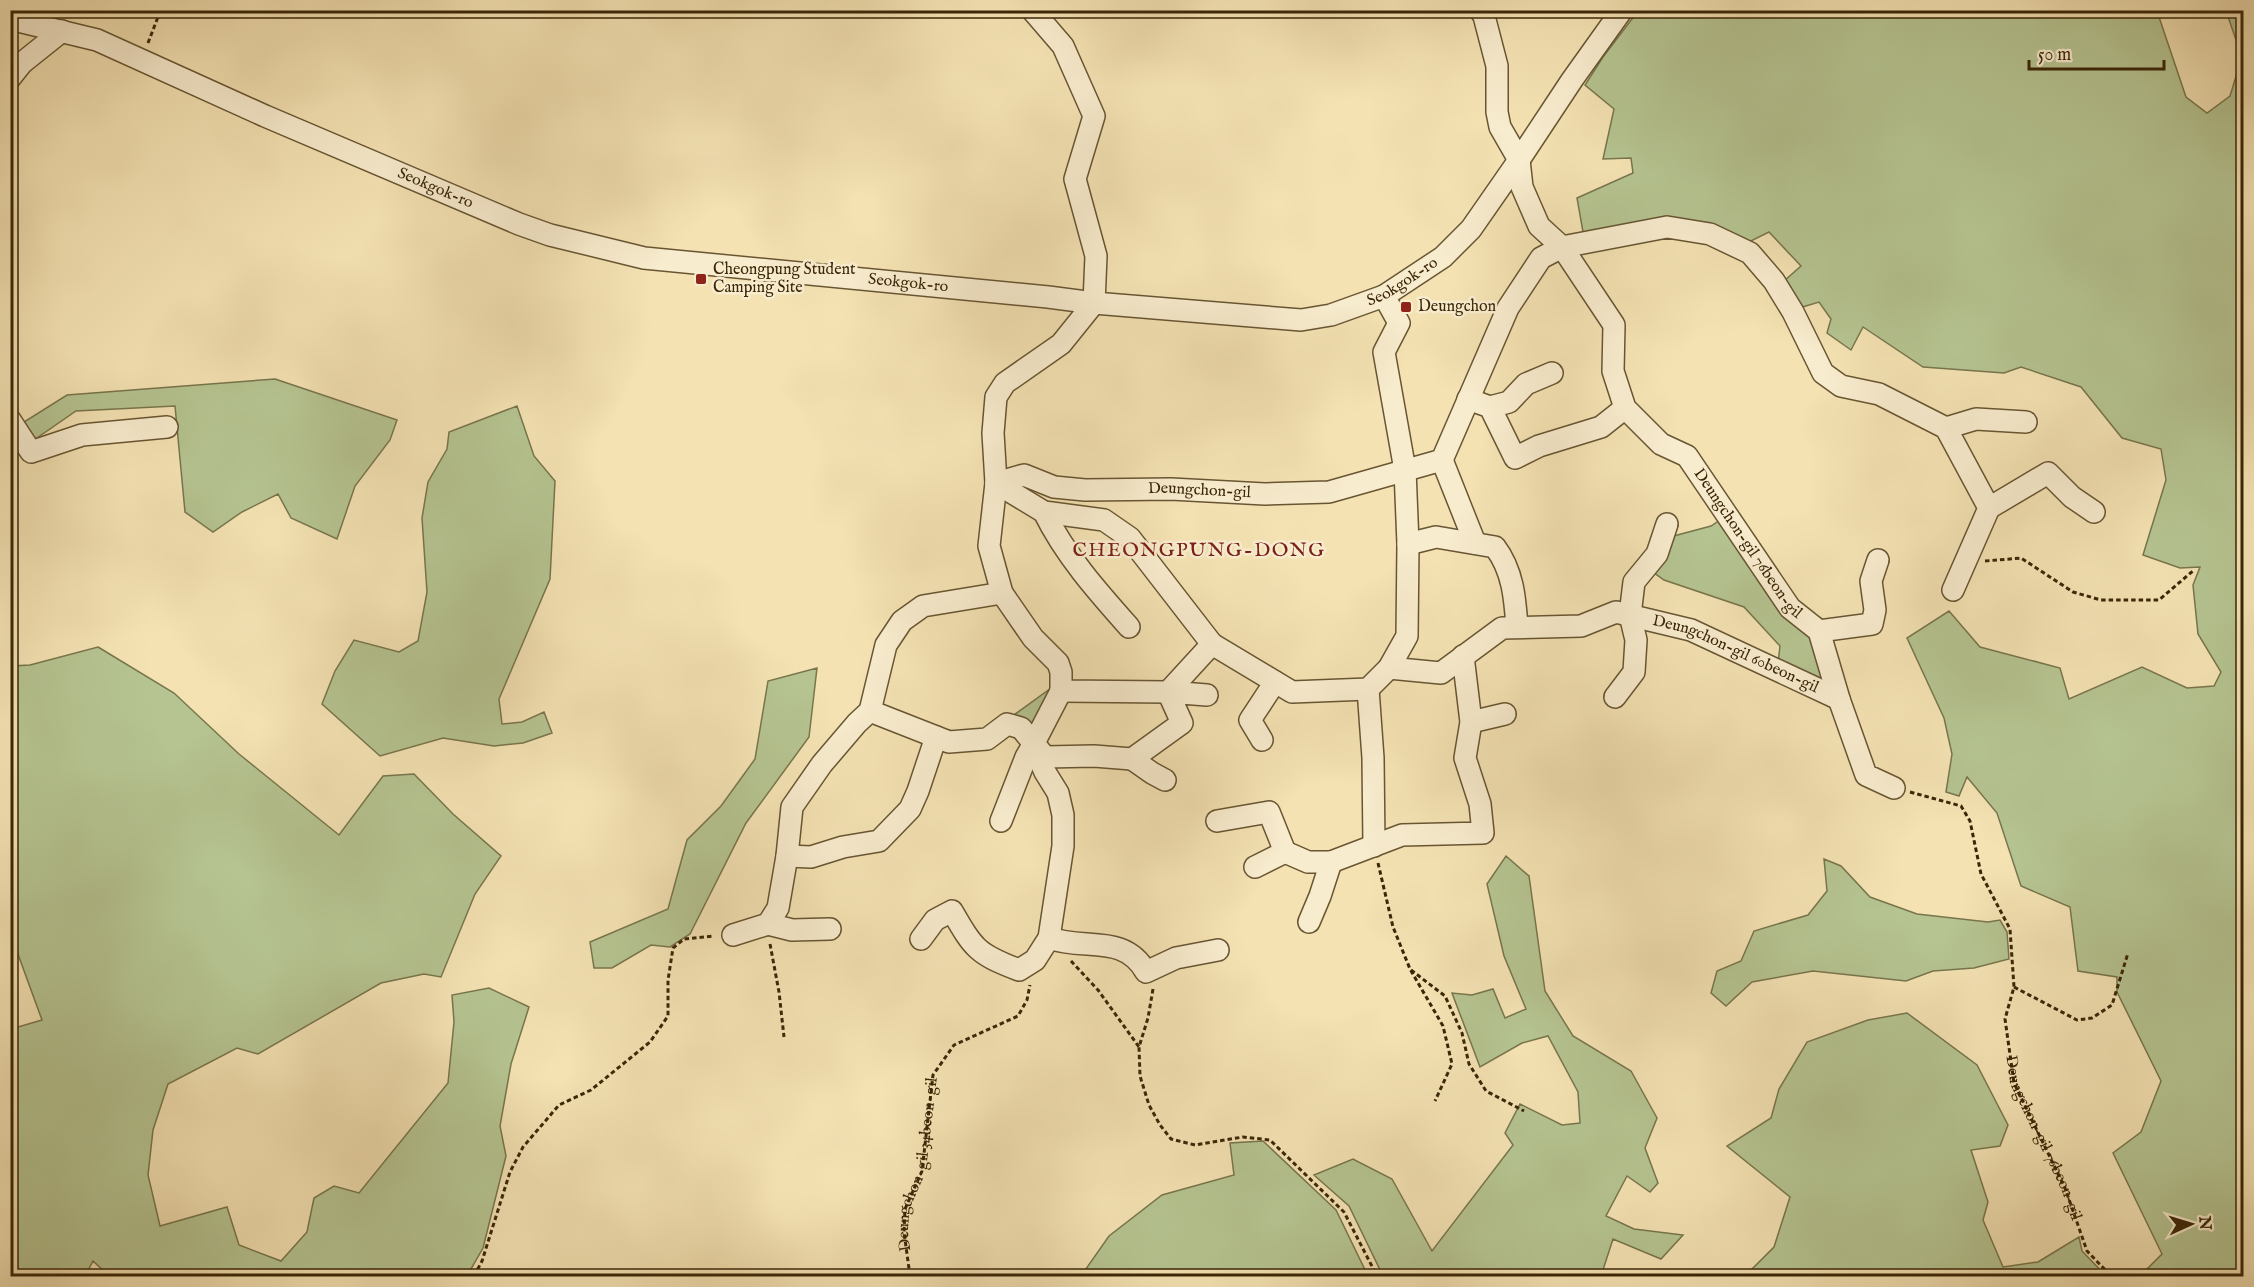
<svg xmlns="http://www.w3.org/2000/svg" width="2254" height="1287" font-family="'IM FELL English',serif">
<rect width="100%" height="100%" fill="#f4e2b3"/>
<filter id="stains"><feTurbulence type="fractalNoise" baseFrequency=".00333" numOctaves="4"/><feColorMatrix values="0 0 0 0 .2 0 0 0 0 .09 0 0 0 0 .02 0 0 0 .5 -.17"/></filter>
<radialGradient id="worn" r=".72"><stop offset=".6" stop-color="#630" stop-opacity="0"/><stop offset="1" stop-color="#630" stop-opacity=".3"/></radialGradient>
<!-- green -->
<path fill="#b5c491" stroke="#78754c" stroke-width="1.5" d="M1638 11H2157L2186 97 2207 113 2230 96 2242 57 2226 11H2243V1276H2140L2162 1254 2113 1153 2141 1132 2161 1081 2117 992V977L2078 971 2070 907 2021 886 1997 813 1967 777 1959 796 1946 792 1952 754 1944 718 1907 638 1949 611 1980 647 2060 668 2069 699 2142 667 2187 688 2214 686 2221 672 2198 634 2193 585 2200 567 2180 568 2143 555 2166 480 2161 449 2122 438 2081 387 2021 367 2004 373 1923 367 1863 327 1851 350 1827 333 1831 319 1819 302 1799 308 1783 282 1801 266 1769 232 1743 245 1710 227 1583 232 1577 198 1633 173 1631 158 1603 159 1614 109 1585 85 1603 57Z
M275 379 397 420 390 440 355 486 337 539 291 518 278 494 242 512 213 532 185 512 175 406 76 411 34 440 24 422 67 395Z
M517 406 534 456 555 481 550 579 499 699 502 724 522 722 544 712 552 733 523 743 494 746 443 738 380 756 322 704 335 671 354 640 399 652 418 641 427 592 422 518 428 482 447 449 449 432Z
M1723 518 1814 636 1828 689 1778 663 1780 646 1744 607 1664 580 1650 570 1670 537 1711 526Z
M98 647 174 693 239 754 339 835 383 776 414 774 453 814 501 856 475 894 441 977 424 974 381 983 258 1054 237 1048 168 1084 153 1130 148 1175 160 1226 227 1207 239 1245 281 1261 307 1232 314 1198 334 1186 359 1193 448 1083 454 1022 452 995 489 988 529 1007 511 1064 500 1126 506 1156 483 1248 467 1276H109L93 1261 85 1276H11V1029L42 1020 11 935V666L30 665Z
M817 668 809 737 746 823 690 934 670 947 651 945 612 968H594L590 942 668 909 687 840 721 806 755 759 768 681Z
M1054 686 1032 734 1007 720Z
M1506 856 1529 876 1545 991 1573 1036 1631 1071 1657 1118 1645 1148 1658 1183 1650 1192 1627 1176 1606 1216 1634 1229 1683 1235 1661 1259 1613 1239 1601 1276H1383L1349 1206 1314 1175 1353 1159 1392 1179 1432 1251 1513 1145 1505 1133 1520 1104 1562 1125 1580 1123 1578 1092 1548 1036 1522 1043 1480 1067 1452 993 1472 995 1493 989 1505 1018 1526 1009 1504 956 1487 884Z
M1824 859 1841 866 1870 897 1917 914 1988 922 2000 920 2007 932 2009 959 1974 968 1933 971 1906 981 1813 971 1752 982 1726 1006 1711 993 1717 971 1741 961 1754 931 1808 915 1827 891Z
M1907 1013 1977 1065 2008 1125 2000 1146 1971 1150 1988 1202 1983 1220 2003 1267 2038 1262 2079 1237 2082 1251 2106 1276H1745L1774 1247 1790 1197 1727 1146 1771 1118 1779 1089 1807 1042 1868 1020Z
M1263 1141 1336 1210 1368 1276H1081L1109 1236 1162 1195 1234 1175 1230 1143Z"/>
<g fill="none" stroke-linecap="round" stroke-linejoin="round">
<!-- minor casing -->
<g stroke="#685532" stroke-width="24">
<g id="minor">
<path d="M1032 10 1063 46 1094 116 1075 179 1096 256 1094 303 1061 344 1005 383 996 397 993 433 996 483 989 546 1002 593 1033 638 1058 663 1061 672V691L1168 692 1212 644 1292 692 1368 689 1389 668 1407 636 1408 544 1405 470 1384 352 1399 323 1384 296"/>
<path id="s3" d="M1480 10 1484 16 1497 66V112L1500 127 1519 160 1522 187 1539 226 1562 247 1614 325 1613 371 1625 408 1661 444 1687 456 1790 608 1819 631 1839 699 1866 775 1894 788"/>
<path id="s4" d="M10 19 97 40 265 116 519 224 550 235 644 258 1048 297 1094 303 1301 320 1331 315 1384 296 1443 257 1471 229 1519 160 1572 80 1622 10"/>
<path d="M10 78 22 63 62 31"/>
<path d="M1468 399 1490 407 1515 458 1539 446 1601 427 1625 408"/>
<path d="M1490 407 1509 402 1526 384 1552 373"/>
<path d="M10 420 31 452 82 435 167 427"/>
<path d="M1946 428 1976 419 2026 422"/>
<path d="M1442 460 1475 543"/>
<path id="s5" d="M996 483 1024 475 1054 487 1085 490 1171 489 1265 494 1329 492 1442 460 1508 308 1541 258 1562 247 1667 227 1710 234 1750 253 1774 281 1793 312 1823 373 1841 386 1879 394 1946 428 1989 508 1953 590"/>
<path d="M996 483 1044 512 1104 520 1130 538 1212 644"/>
<path d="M1989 508 2048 473 2072 497 2094 512"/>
<path d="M1044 512C1065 555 1097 591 1129 627"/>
<path d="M1408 544 1436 537 1495 547C1513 571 1515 598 1517 627"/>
<path d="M1819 631 1872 624 1875 610 1871 581 1878 560"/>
<path id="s6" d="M1389 668 1441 673 1502 628 1581 626 1616 612 1691 630 1839 699"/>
<path d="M1368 689 1373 758 1374 846"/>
<path d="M1615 697 1634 672 1636 640 1630 615 1634 582 1657 554 1667 524"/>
<path d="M870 711 949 742 987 739 1007 724 1021 728 1045 757 1094 756 1132 759 1182 723 1168 692 1207 695"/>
<path d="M1471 722 1505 714"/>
<path d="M1262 740 1250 720 1275 682"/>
<path d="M1132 759 1152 773 1165 780"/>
<path d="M1001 821 1026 757 1033 745"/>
<path d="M1217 821 1269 812 1285 852 1308 862H1331L1402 835 1483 833 1480 804 1465 758 1471 722 1463 656"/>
<path d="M787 856 811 857 843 847 879 841 910 809 918 791 936 737"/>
<path d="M1255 867 1285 852"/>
<path d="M1309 922 1320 896 1331 862"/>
<path d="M768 924 792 930 830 929"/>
<path d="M733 935 768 924 778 908 787 856 792 807 822 764 857 723 870 711 886 645 902 621 923 606 1002 593"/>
<path d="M1049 938C1085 951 1124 933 1146 972L1176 958 1218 950"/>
<path d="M921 939 935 920 952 911C974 949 977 954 1019 970L1035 960 1049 938 1063 846V815L1058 793 1045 772 1033 745 1061 691"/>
</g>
</g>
<!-- path -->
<g stroke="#3a2607" stroke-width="3" stroke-dasharray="4.5 3" stroke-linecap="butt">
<path d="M148 43 158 17V10"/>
<path d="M1985 561 2021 558 2073 592 2101 600H2159L2194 570"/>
<path id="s1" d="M1910 792 1961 806 1970 821 1981 874 2010 929 2014 987 2005 1019 2014 1083 2065 1188 2087 1251 2111 1276"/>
<path d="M1378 863 1393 927 1410 969 1443 1026 1452 1064 1435 1101"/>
<path d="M770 944 779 992 784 1037"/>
<path d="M1071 961 1098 990 1139 1047"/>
<path d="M1411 970 1445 996 1462 1033 1469 1064 1486 1091 1524 1111"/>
<path d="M2014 987 2077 1020 2092 1018 2112 1005 2128 953"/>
<path d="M1153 989 1148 1018 1139 1047 1140 1076 1149 1105 1160 1125 1171 1139 1195 1145 1243 1137 1270 1140 1344 1212 1377 1276"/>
<path d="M474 1276 482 1261 510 1172 523 1147 559 1105 591 1090 650 1042 668 1016V980L673 948 684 939 714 936"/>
<path id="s2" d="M910 1276 904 1232 905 1209 922 1171 933 1075 954 1045 1018 1016 1027 1000 1030 985"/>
</g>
<!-- minor -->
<use href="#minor" stroke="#f8ecce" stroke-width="21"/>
</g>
<!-- markers -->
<g fill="#8f2418" stroke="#f8ecce" stroke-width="2">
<rect x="695" y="273" width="12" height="12" rx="3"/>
<rect x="1400" y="301" width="12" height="12" rx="3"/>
</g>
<g text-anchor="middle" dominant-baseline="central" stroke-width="5" stroke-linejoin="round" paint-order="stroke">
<!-- street labels -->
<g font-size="16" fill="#3a2607" stroke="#f8ecce">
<text stroke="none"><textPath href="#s4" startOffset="459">Seokgok-ro</textPath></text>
<text stroke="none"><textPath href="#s4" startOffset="1449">Seokgok-ro</textPath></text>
<text stroke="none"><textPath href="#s4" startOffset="945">Seokgok-ro</textPath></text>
<text stroke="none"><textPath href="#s5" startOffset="207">Deungchon-gil</textPath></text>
<text stroke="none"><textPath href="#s3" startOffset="624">Deungchon-gil 76beon-gil</textPath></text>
<text stroke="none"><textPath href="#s6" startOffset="372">Deungchon-gil 60beon-gil</textPath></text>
<text stroke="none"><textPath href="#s1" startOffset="404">Deungchon-gil 76beon-gil</textPath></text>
<text stroke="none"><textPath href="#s2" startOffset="114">Deungchon-gil 34beon-gil</textPath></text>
</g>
<!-- poi labels -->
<g font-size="16" fill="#3a2607" stroke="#f8ecce" text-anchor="start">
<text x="713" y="270">Cheongpung Student<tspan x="713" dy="18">Camping Site</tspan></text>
<text x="1418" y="307">Deungchon</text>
</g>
<!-- quarter labels -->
<g font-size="20" letter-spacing="1.5" fill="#7a1f14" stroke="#f8ecce">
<text x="1199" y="550">CHEONGPUNG-DONG</text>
</g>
</g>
<!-- margin -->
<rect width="2254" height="1287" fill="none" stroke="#f4e2b3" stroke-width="36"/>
<rect x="12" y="12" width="2230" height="1263" fill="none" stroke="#3a2607" stroke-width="3"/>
<rect x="18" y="18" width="2218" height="1251" fill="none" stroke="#3a2607" stroke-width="1.5"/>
<!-- north arrow -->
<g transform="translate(2191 1224) rotate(86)" stroke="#f8ecce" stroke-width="4.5" paint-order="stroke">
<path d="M0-4.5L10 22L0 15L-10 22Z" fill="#3a2607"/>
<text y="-9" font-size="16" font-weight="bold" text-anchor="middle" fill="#3a2607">N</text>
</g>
<!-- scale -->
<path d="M2029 60v9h135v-9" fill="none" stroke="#3a2607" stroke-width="3"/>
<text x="2038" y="60" font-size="18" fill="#3a2607" stroke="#f8ecce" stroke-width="4.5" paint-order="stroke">50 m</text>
<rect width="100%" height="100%" filter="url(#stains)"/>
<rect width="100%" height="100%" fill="url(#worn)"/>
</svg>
